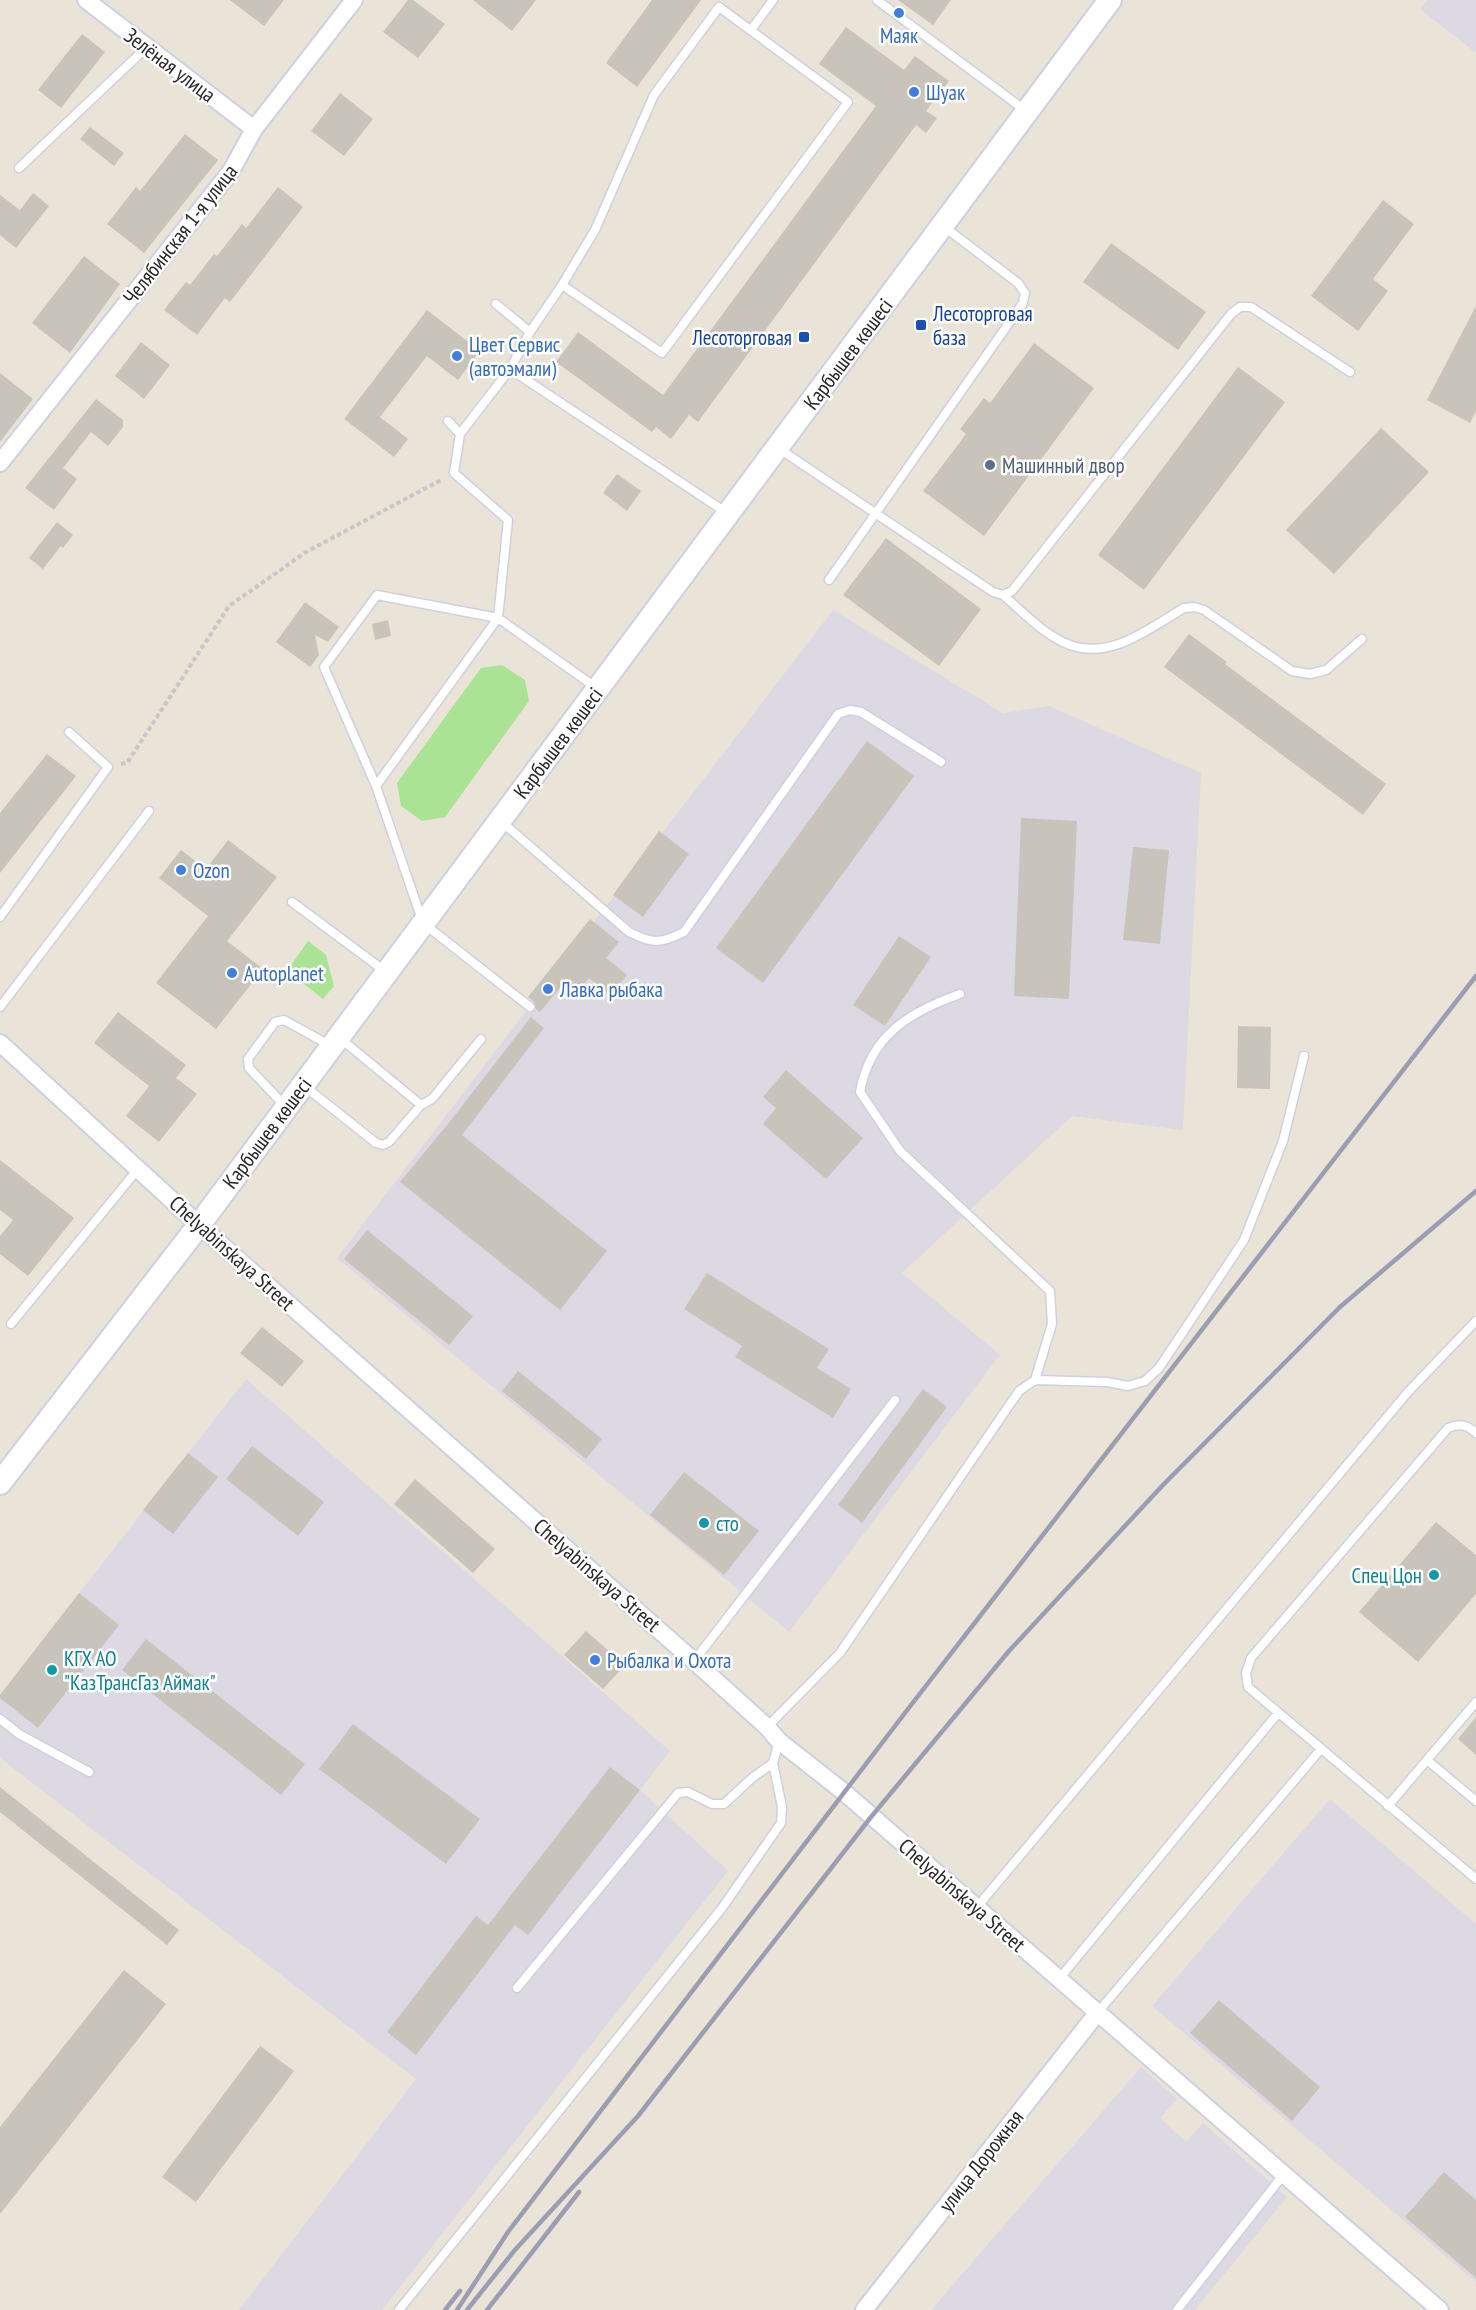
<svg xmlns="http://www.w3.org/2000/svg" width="1476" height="2310" font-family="'PT Sans Narrow',sans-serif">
<rect width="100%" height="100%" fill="#eae4d8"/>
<!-- industrial -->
<path fill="#dcd9e2" d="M1427 0H1476V53L1420 9Z
M833 610 1003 713 1049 706 1201 773 1183 1130 1072 1116 902 1273 1000 1355 789 1632 337 1258Z
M246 1379 670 1751 640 1790 728 1871 382 2310H239L416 2079 0 1758V1695Z
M1330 1799 1476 1924V2282L1152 2006Z
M1141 2067 1177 2099 1160 2118 1186 2142 1203 2123 1287 2197 1195 2310H931Z"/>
<!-- green -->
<path fill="#a9e393" d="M502 665 525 680 529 701 445 817 422 821 401 806 397 783 481 668Z
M308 941 326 955 334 986 323 999 287 971Z"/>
<!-- building -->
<path fill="#c8c3bb" d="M230 0H284L264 26Z
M408 0H413L445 24 418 58 383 32Z
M473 0H536L512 31Z
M652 0H701L637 87 606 63Z
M898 0H951L933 25Z
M846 27 904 70 915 56 949 81 926 111 937 118 926 133 916 125 698 422 689 415 671 439 656 427 652 432 556 362 578 332 663 395 876 106 819 64Z
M82 34 105 52 61 108 38 90Z
M340 93 373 119 344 156 311 131Z
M90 127 124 153 114 166 80 139Z
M185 134 218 160 144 253 107 224 136 187 140 191Z
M278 187 303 207 230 302 225 298 197 335 164 310 186 282 190 285 214 254 217 256 242 224 246 228Z
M33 193 49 206 16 248 0 235V195L20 210Z
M1383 200 1414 224 1373 279 1388 291 1358 331 1311 296Z
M1111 243 1206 312 1178 350 1083 282Z
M84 256 120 284 70 353 32 323Z
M1476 306V411L1470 423 1427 400Z
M427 310 480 351 458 380 427 356 380 417 408 439 394 457 344 419Z
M141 342 170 365 144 399 115 376Z
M1034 343 1094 388 984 536 923 491 966 434 960 429 984 398 990 403Z
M1238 367 1285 402 1144 590 1098 555Z
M0 373 33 399 0 442Z
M96 399 123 420V427L108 446 91 432 63 468 77 479 54 510 25 488Z
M1381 428 1429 472 1334 574 1286 530Z
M617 474 641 491 627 511 603 493Z
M57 522 73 535 63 548 61 546 43 569 29 558Z
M886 538 981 609 939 666 843 595Z
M305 602 339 627 328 642 315 635 319 655 310 667 276 642Z
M388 620 391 636 375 640 372 624Z
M1189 634 1227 662 1225 664 1386 784 1363 815 1164 667Z
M867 741 914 776 763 983 716 948Z
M47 754 76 776 0 873V813Z
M1021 818 1077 821 1069 999 1014 996Z
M659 831 689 854 643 917 613 895Z
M228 840 277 877 227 941 263 969 216 1029 156 983 208 916 159 878 181 850 206 869Z
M1133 847 1169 850 1160 944 1123 940Z
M590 919 619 942 606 958 627 975 611 995 589 978 576 994 563 984 540 1012 536 1009 534 1002 528 997Z
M899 936 931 957 885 1026 853 1005Z
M118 1012 186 1065 176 1078 197 1094 159 1142 126 1116 149 1086 94 1043Z
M531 1017 544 1028 462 1135 607 1251 560 1310 400 1182 448 1124Z
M1238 1026 1271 1027 1270 1089 1237 1088Z
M786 1070 863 1138 826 1179 763 1124 776 1108 763 1097Z
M0 1160 74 1218 28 1276 0 1254V1236L13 1220 0 1210Z
M367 1230 473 1316 449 1345 344 1259Z
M707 1273 829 1349 817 1368 851 1389 833 1418 735 1357 742 1346 684 1309Z
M262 1327 304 1361 282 1387 240 1353Z
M518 1371 602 1439 586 1459 502 1391Z
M923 1389 947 1407 862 1523 838 1505Z
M252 1446 324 1502 298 1536 226 1479Z
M188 1453 218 1477 173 1534 143 1510Z
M684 1472 759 1531 724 1575 650 1515Z
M415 1479 495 1549 473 1573 394 1504Z
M1436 1522 1476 1555V1594L1418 1662 1359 1612Z
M79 1593 119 1625 38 1728 0 1698V1695Z
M586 1631 625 1665 603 1689 564 1655Z
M146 1639 305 1764 281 1795 122 1670Z
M1476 1717V1755L1458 1739Z
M353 1724 480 1819 446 1864 319 1769Z
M610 1767 640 1790 528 1935 515 1925 416 2055 387 2032 476 1916 488 1925Z
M0 1787 179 1930 167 1945 0 1812Z
M124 1970 166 2004 0 2214V2127Z
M1219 2000 1320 2087 1292 2121 1190 2033Z
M260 2046 294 2071 196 2202 162 2177Z
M1444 2172 1476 2200V2278L1405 2217Z"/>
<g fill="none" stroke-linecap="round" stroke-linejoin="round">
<!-- service casing -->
<g stroke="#cdd0e1" stroke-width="11">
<path id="service" d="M877 0 1026 111
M751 30 773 0
M19 168 147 47
M496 304 530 332
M510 369 727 513
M448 421 460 434 510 369 530 332 562 285 662 353 848 102 719 7 654 95 595 230 562 285
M778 448 993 592 1003 595 1012 591 1231 314 1240 307H1251L1350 372
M829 580 1023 303 1025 293 1018 283 943 226
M1003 595C1023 612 1045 636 1070 645 1111 660 1150 628 1184 608L1194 607 1204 610 1292 671 1310 674 1326 670 1362 639
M376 786 498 618 508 520 454 473 460 434
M502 822 629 932C653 944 660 944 684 932L838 714 850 710 861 712 941 762
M292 902 386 972
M0 917 108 767 69 732
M960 994C909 1012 870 1036 860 1092L900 1151 1050 1291 1052 1324 1035 1380
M0 1007 149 811
M530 1007 423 923 376 786 324 667 377 595 498 618 598 689
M341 1039 421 1105
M303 1085 376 1143 383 1145 389 1142 421 1105 432 1099 481 1039
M285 1106 249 1068 248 1059 275 1022 284 1020 331 1046
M11 1324 138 1169
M1476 1433C1467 1425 1460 1423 1448 1428L1251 1658 1246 1673 1248 1687 1476 1879
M694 1661 895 1400
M0 1719 19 1734 89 1772
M767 1727 840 1653 1019 1391 1035 1380 1107 1382 1128 1386 1145 1381 1159 1368 1244 1240 1283 1141 1304 1056
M1427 1760 1476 1801
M1388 1806 1476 1702
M977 1907 1408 1392 1476 1321
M1059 1979 1278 1713
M517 1988 678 1793 688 1792 712 1804H724L752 1778 773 1763
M1098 2012 1321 1749
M399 2310 722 1908 781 1823 782 1807 773 1763 779 1741
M1177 2310 1284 2174"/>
</g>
<!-- minor casing -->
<g stroke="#cdd0e1" stroke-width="20">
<path id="minor" d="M86 0 254 129
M0 463 231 171 254 129 354 0
M0 1043 199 1225 694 1661 767 1727 779 1741 845 1793 1440 2310
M864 2310 1098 2012"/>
</g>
<!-- secondary casing -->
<g stroke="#cdd0e1" stroke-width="26">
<path id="secondary" d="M0 1483 199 1225 1110 0"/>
</g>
<!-- path -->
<path stroke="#c7c7c7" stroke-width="4" stroke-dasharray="4.5 3" stroke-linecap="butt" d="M121 764 127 763 229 606 306 552 443 479"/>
<!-- service -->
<use href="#service" stroke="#fff" stroke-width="8"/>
<!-- minor -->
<use href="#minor" stroke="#fff" stroke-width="16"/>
<!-- secondary -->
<use href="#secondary" stroke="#fff" stroke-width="22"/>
<!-- rail -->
<path stroke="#9b9db2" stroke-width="4.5" d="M445 2310 460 2291
M457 2310 508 2232 908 1709 1476 976
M467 2310 514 2251 638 2116 871 1817 1009 1651 1162 1486 1340 1307 1476 1191
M487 2310 579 2192"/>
</g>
<!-- markers -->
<g fill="#3f7fe0" stroke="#fff" stroke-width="2">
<circle cx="899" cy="13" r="6"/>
<circle cx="914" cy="92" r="6"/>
<circle cx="457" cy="356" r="6"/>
<circle cx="181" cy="870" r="6"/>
<circle cx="232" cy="973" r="6"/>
<circle cx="548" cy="989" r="6"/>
<circle cx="595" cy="1660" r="6"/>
</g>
<g fill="#1a4fb4" stroke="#fff" stroke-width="2">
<rect x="915" y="319" width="12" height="12" rx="3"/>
<rect x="798" y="331" width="12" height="12" rx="3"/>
</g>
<circle fill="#5c6f8a" stroke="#fff" stroke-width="2" cx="990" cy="465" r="6"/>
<g fill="#0f9aa8" stroke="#fff" stroke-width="2">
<circle cx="704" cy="1523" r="6"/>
<circle cx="1434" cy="1575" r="6"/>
<circle cx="52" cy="1670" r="6"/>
</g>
<g text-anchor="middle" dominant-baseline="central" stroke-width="5" stroke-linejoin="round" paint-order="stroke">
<!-- shop labels -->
<g font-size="21" fill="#366cbe" stroke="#fff" text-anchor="start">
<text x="899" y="35" text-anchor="middle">Маяк</text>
<text x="926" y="92">Шуак</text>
<text x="469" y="344">Цвет Сервис<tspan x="469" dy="24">(автоэмали)</tspan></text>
<text x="193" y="870">Ozon</text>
<text x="244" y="973">Autoplanet</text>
<text x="560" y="989">Лавка рыбака</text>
<text x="607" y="1660">Рыбалка и Охота</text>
</g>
<!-- street labels -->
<g font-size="21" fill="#272727" stroke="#fff">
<text transform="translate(170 65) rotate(37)">Зелёная улица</text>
<text transform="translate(180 234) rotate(-52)">Челябинская 1-я улица</text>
<text transform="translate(848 354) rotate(-53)">Карбышев көшесі</text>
<text transform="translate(558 743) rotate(-53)">Карбышев көшесі</text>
<text transform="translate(267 1133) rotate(-53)">Карбышев көшесі</text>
<text transform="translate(232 1253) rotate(42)">Chelyabinskaya Street</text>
<text transform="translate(597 1575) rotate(41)">Chelyabinskaya Street</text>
<text transform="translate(962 1895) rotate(41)">Chelyabinskaya Street</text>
<text transform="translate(981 2161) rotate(-52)">улица Дорожная</text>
</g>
<!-- transit labels -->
<g font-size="21" fill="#164399" stroke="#fff" text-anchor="start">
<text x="933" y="313">Лесоторговая<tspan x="933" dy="24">база</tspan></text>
<text x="792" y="337" text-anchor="end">Лесоторговая</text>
</g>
<!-- service labels -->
<g font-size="21" fill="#4e5e75" stroke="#fff" text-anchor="start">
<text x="1002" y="465">Машинный двор</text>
</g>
<!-- culture labels -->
<g font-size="21" fill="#0d838f" stroke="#fff" text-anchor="start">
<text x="716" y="1523">сто</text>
<text x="1422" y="1575" text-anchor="end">Спец Цон</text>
<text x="64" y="1658">КГХ АО<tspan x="64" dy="24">"КазТрансГаз Аймак"</tspan></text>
</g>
</g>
</svg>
